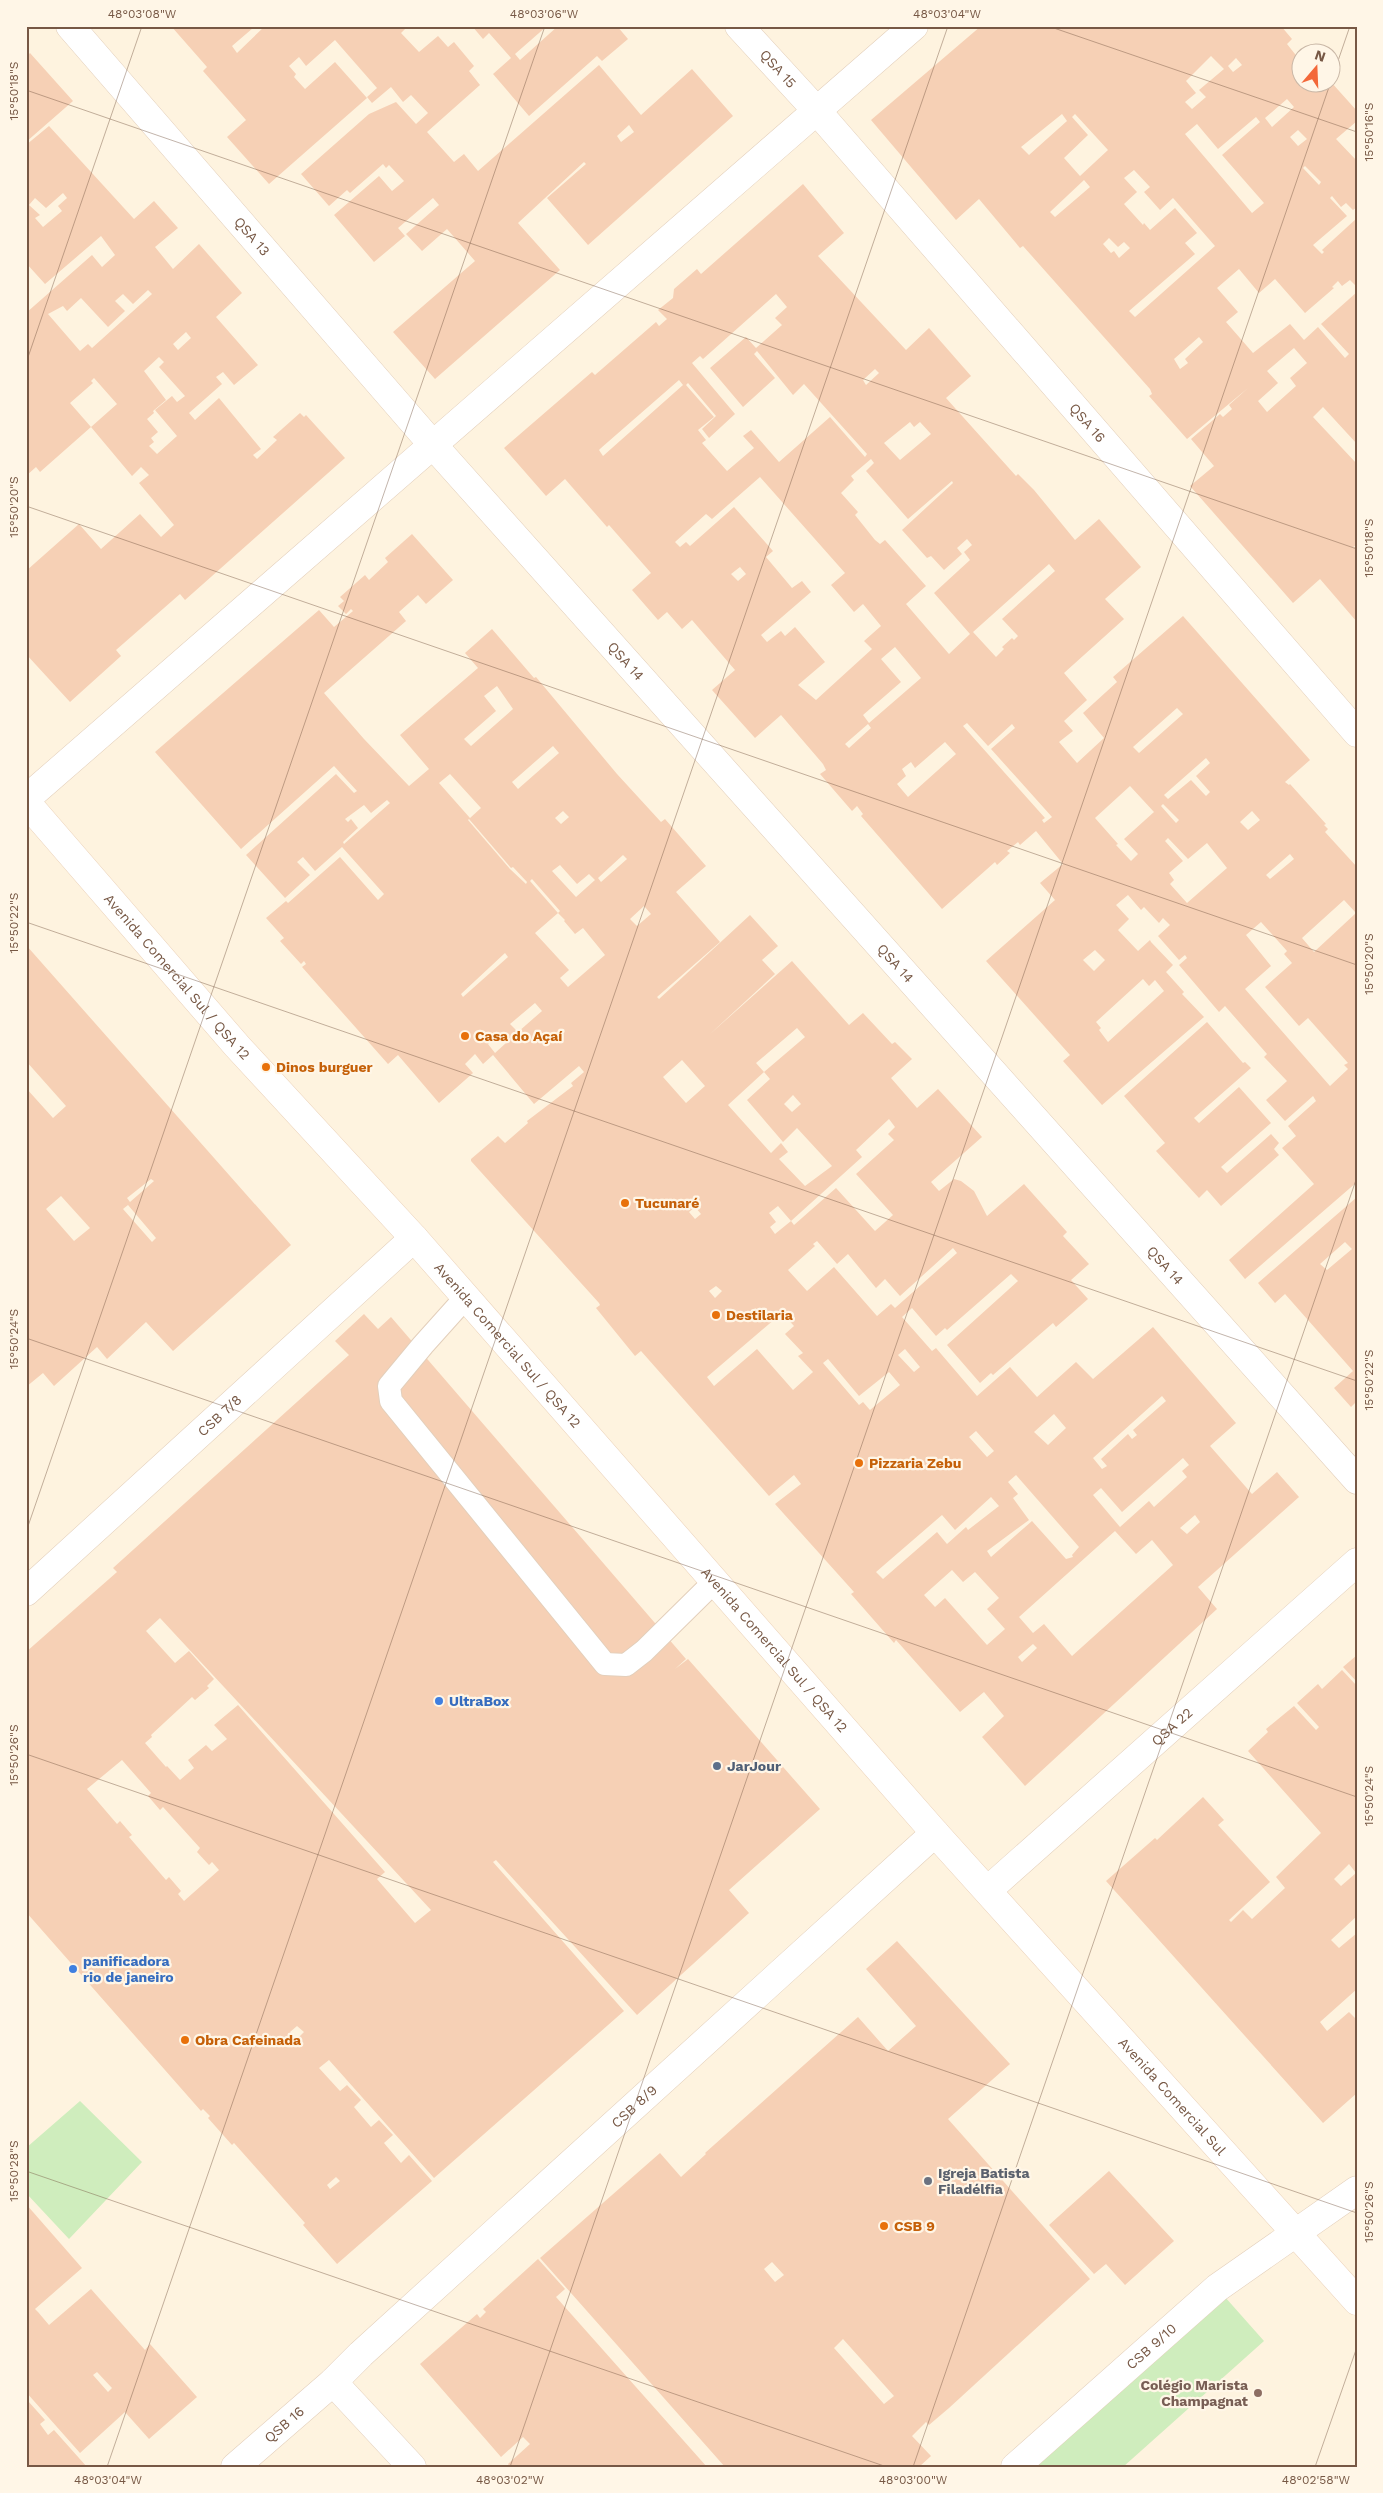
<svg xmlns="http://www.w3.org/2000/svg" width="1383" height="2493" font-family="'Work Sans',sans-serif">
<rect width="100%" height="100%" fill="#fef3df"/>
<!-- green -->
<path fill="#cfedbd" d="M80 2101 142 2162 69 2239 26 2193V2148Z
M1217 2288 1264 2341 1123 2467H1015Z"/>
<!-- building -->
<path fill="#f6d0b5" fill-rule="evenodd" d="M171 26H251L253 28 232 46 237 53 265 26H408L401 33 419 52 438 36 448 47 454 42 474 66 469 71 480 85 427 132 454 162 464 154 478 171 599 65 641 115 692 69 733 116 588 245 547 198 586 164 584 162 518 223 560 270 435 379 393 332 475 261 447 229 422 251 406 234 439 205 433 198 398 228 405 236 374 262 334 215 379 176 392 191 404 181 389 165 386 168 383 164 350 193 347 190 329 206 301 174 369 114 396 102 416 124 428 113 411 95 403 102 391 87 372 103 367 97 377 88 335 40 306 66 299 57 289 66 296 74 294 77 305 89 335 62 367 98 269 184 227 137 246 120 203 71 207 67ZM629 125 634 132 621 142 617 136Z
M472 26H547L515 54 520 60 558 26H617L628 39 602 61 597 56 529 116 493 74 511 58 489 33 483 39Z
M981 26H1281L1292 39 1287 44 1299 59 1295 63 1300 69V82H1331L1357 111V121L1336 139 1357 161V207L1353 210 1346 203 1341 207 1332 196 1330 198 1347 216 1313 245 1322 254 1324 252 1322 250 1357 218V287L1350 280 1342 286 1338 281 1332 287 1334 288 1305 313 1275 279 1259 293 1239 269 1217 288 1238 312 1226 322 1253 353 1290 324 1304 340 1318 327 1345 358 1349 354 1321 324 1357 292V444L1323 407 1313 417 1357 464V544L1352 548 1357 546V622L1320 579 1293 603 1190 486 1214 466 1191 439 1220 414 1223 417 1232 409 1229 405 1248 388 1187 439 1149 396 1152 394 1150 389 1023 246 1020 248 979 199 956 220 871 120ZM1211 56 1224 69 1199 90 1206 97 1192 109 1185 102 1196 93 1186 81ZM1236 58 1242 65 1233 72 1228 66ZM1287 99 1294 107 1272 127 1265 118ZM1062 114 1067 121 1029 155 1021 147ZM1075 114 1108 150 1080 176 1064 158 1088 135 1072 117ZM1256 117 1260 122 1222 155 1264 203 1252 213 1185 134 1197 124 1218 149ZM1298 130 1307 139 1298 146 1290 137ZM1305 166 1321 182 1319 185 1303 168ZM1134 170 1150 187 1144 192 1160 210 1173 198 1215 246 1135 317 1129 311 1195 254 1185 243 1197 233 1175 208 1150 230 1144 223 1143 225 1124 204 1137 192 1124 178ZM1084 180 1090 187 1055 217 1050 212ZM1109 238 1118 247 1124 242 1130 248 1119 258 1114 251 1111 253 1103 244ZM1199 337 1203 342 1185 359 1188 363 1180 369 1174 359ZM1294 348 1307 363 1290 378 1296 386 1267 412 1258 401 1278 383 1267 371Z
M30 53 73 101 26 142V57Z
M49 126 134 219 154 201 178 228 155 247 173 269 199 244 242 293 216 317 258 365 234 385 223 372 216 377 222 384 189 413 195 420 219 398 261 449 253 455 257 459 277 440 273 437 300 413 304 417 306 415 345 458 185 600 180 594 116 650 121 656 70 702 26 654V571L79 524 101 549 140 514 161 537 174 525 139 483 149 475 141 467 132 476 91 427 40 472 36 467 26 476V313L92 255 102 267 115 255 101 236 45 284 26 263V145ZM63 193 67 198 58 206 62 211 43 227 35 218 40 215 29 205 35 198 46 208ZM148 290 152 294 92 348 88 344 80 351 48 314 63 306 67 311 81 298 108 327 125 311 115 301 123 294 133 304ZM186 332 191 338 178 350 173 344ZM159 357 164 362 159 367 185 396 177 402 172 396 155 410 177 436 157 454 149 446 154 442 151 438 158 432 147 419 154 413 153 411 166 400 144 371ZM94 378 117 404 91 427 70 403 93 383 91 381Z
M803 184 844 233 818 256 906 350 929 328 971 376 946 398 1016 476 1018 474 1034 490 1075 540 1099 519 1141 567 1105 599 1124 619 1064 673 1087 700 1064 721 1073 731 1059 742 1077 763 1104 738 1083 713 1117 682 1113 677 1183 616 1310 760 1285 782 1289 785 1290 784 1326 824 1324 825 1328 829 1325 832 1357 867V1182L1245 1279 1229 1260 1314 1184 1282 1148 1296 1136 1288 1126 1316 1101 1313 1096 1285 1121 1266 1100 1287 1081 1264 1057 1267 1054 1225 1006 1219 1012 1179 965 1187 958 1185 955 1179 960 1158 936 1170 925 1163 918 1159 923 1144 907 1141 910 1128 895 1116 905 1129 919 1118 930 1138 951 1150 940 1151 942 1173 965 1166 972 1184 992 1182 994 1204 1017 1102 1105 1063 1061 1070 1055 986 961 1055 900 1040 883 1063 864 1036 831 1020 845 1018 842 1007 851 1010 853 997 865 995 862 942 909 861 816 863 814 857 806 852 811 820 774 826 770 823 764 781 715 755 738 712 690 735 670 692 620 682 629 667 612 658 620 632 590 651 573 609 525 607 527 565 479 546 496 504 448 592 372 595 375 656 322 659 326 667 319 658 310 673 298 674 289 697 269 701 274ZM776 294 787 307 775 318 782 325 756 348 746 337 710 368 743 407 775 378 754 354 757 351 793 395 804 384 867 454 865 457 830 417 779 462 751 430 743 436 754 448 727 471 702 443 706 440 698 430 714 417 686 385 688 383 716 416 702 429 709 438 735 414 692 363 700 356 703 359ZM875 369 879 373 866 385 863 380ZM679 380 683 385 603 456 599 450 601 448ZM910 422 914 427 920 422 931 434 900 460 884 443ZM871 459 874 463 866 471 908 519 952 481 953 483 902 530 927 558 931 556 944 570 962 554 957 548 967 539 972 545 964 552 970 560 934 593 970 634 949 654 906 604 926 586 885 540 880 544 875 540 855 515 858 512 841 493 854 480 851 476ZM760 477 845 573 831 585 854 612 863 604 881 626 864 641 872 649 816 700 798 685 825 662 795 627 785 636 781 631 767 642 761 635 811 592 802 581 792 588 766 557 773 551 734 507 690 546 686 542 680 547 675 542 706 514 712 519ZM1049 564 1055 571 1002 619 1018 636 1014 640 1012 638 1002 647 1004 649 996 657 973 632ZM740 567 746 574 738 581 731 574ZM895 647 921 678 869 723 863 715 901 682 881 659ZM1177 708 1183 714 1139 753 1133 747ZM967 723 988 746 1012 724 1015 728 991 749 1052 817 1044 823 1042 820 1045 818 963 726ZM868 724 871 728 849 748 845 744ZM945 742 956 754 908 797 897 784 906 776 902 769 911 762 915 768ZM1206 758 1210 763 1196 776 1210 792 1206 796 1191 780 1168 799 1164 795ZM1130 786 1154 812 1124 839 1138 854 1131 861 1116 845 1118 844 1095 818ZM1163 804 1179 820 1176 823 1161 806ZM1252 811 1260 820 1248 830 1240 822ZM1168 838 1188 859 1207 843 1227 868 1187 903 1170 884 1174 880 1169 873 1183 861 1165 841ZM1290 854 1294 859 1270 879 1266 875ZM1344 900 1356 913 1314 952 1302 938ZM1261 922 1287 951 1284 954 1292 963 1265 987 1299 1026 1308 1018 1348 1063 1344 1065 1348 1069 1330 1086 1245 989 1271 966 1246 935ZM1095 950 1105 960 1094 971 1083 960ZM1143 979 1149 986 1155 980 1164 991 1108 1042 1099 1030 1101 1028 1096 1022Z
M412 534 453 580 426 604 418 595 399 612 406 621 324 693 364 739 409 786 429 769 400 735 478 668 465 653 492 629 534 678 536 677 617 774 661 822 665 819 706 866 676 892 720 942 657 997 659 999 750 915 778 946 762 960 775 974 709 1035 792 961 849 1025 863 1013 892 1044 895 1042 912 1059 891 1078 917 1108 938 1089 982 1137 931 1182 939 1191 954 1179 961 1181 974 1191 987 1216 1024 1184 1067 1232 1063 1236 1089 1264 1071 1280 1088 1299 1056 1327 1053 1323 993 1375 991 1373 980 1383 947 1345 1018 1281 1011 1274 947 1330 945 1328 936 1336 912 1308 902 1317 932 1351 936 1348 977 1396 1010 1367 1037 1397 1076 1362 1093 1379 1153 1327 1236 1423 1210 1446 1252 1494 1277 1472 1299 1497 1198 1587 1217 1609 1025 1786 982 1737 1004 1716 984 1692 960 1712 896 1640 894 1643 851 1594 854 1592 775 1504 801 1484 794 1475 769 1496 641 1351 635 1356 596 1308 600 1305 599 1303 471 1161V1159L498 1136 505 1143 528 1123 527 1121 573 1086 571 1083 584 1072 579 1066 534 1104 493 1055 483 1064 475 1054 465 1064 473 1073 439 1103 398 1055 388 1064 302 967 306 964 304 961 301 964 280 941 284 938 266 918 286 901 288 903 340 857 378 900 384 894 342 847 315 871 303 857 297 862 310 875 285 898 246 855 336 774 354 793 357 791 334 766 241 849 155 752 319 610 334 627 353 611 351 609 346 614 338 606 344 601 340 597 365 575 369 580 388 562 385 558ZM497 686 513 709 471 746 464 739 496 711 484 696ZM553 746 559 753 518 789 512 782ZM450 774 481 808 470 818 439 783ZM387 800 390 803 344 844 343 842 358 828 351 819 348 822 345 819 364 805 371 813ZM563 811 569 817 561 824 555 818ZM469 819 511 868 513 867 527 882 526 884 510 869 468 820ZM623 855 627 859 601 882 598 878ZM560 865 577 884 589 874 595 880 576 897 552 871ZM532 879 560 911 558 913 565 920 564 921 575 934 583 928 605 955 568 987 560 978 569 970 535 933 558 913 530 881ZM644 906 651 914 637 926 630 919ZM505 953 508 957 463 997 461 994ZM535 1003 542 1011 518 1032 510 1024ZM797 1028 805 1037 764 1072 756 1063ZM498 1034 506 1043 495 1053 488 1044ZM682 1060 705 1086 686 1103 663 1077ZM764 1072 770 1079 747 1100 783 1142 797 1128 832 1166 805 1186 779 1159 788 1152 781 1143 771 1153 728 1105ZM793 1095 801 1104 792 1112 784 1104ZM889 1119 895 1127 888 1134 894 1140 856 1174 893 1215 875 1231 836 1188 794 1225 791 1221 775 1234 770 1227 776 1222 769 1213 778 1206 791 1221 862 1157 856 1150ZM695 1207 701 1214 695 1219 689 1212ZM817 1241 837 1264 848 1254 876 1288 885 1279 900 1296 953 1248 957 1253 895 1308 891 1304 877 1316 834 1267 807 1291 788 1270 815 1246 813 1244ZM716 1286 722 1291 715 1298 709 1291ZM782 1313 794 1326 785 1334 803 1353 798 1356 813 1372 793 1390 757 1349 714 1386 707 1377ZM905 1349 920 1367 914 1372 898 1355ZM828 1359 859 1396 889 1372 900 1385 870 1410 863 1402 859 1405 823 1363ZM1162 1396 1166 1401 1133 1430 1137 1435 1132 1439 1128 1434 1101 1459 1107 1466 1102 1469 1093 1458ZM1054 1414 1066 1428 1048 1445 1034 1432ZM976 1431 994 1451 987 1457 969 1437ZM1183 1458 1189 1465 1182 1471 1187 1477 1154 1507 1149 1501 1120 1527 1093 1495 1101 1488 1122 1512ZM1016 1475 1079 1547 1072 1555 1073 1557 1066 1559 1032 1521 991 1557 987 1551 1029 1520 1013 1498 1018 1494 1008 1482ZM991 1497 999 1506 968 1530 966 1527 947 1544 937 1532 883 1579 876 1572 942 1515 955 1530ZM1195 1515 1200 1522 1187 1534 1180 1528ZM1115 1531 1136 1554 1152 1540 1173 1565 1072 1656 1044 1624 1033 1633 1019 1617ZM952 1570 963 1582 975 1572 999 1598 987 1609 1005 1629 987 1645 945 1598 935 1607 924 1595ZM1033 1644 1037 1648 1022 1662 1018 1657Z
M26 945 291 1245 173 1351 146 1322 107 1359 97 1347 54 1386 43 1373 26 1387V1088L53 1118 66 1106 26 1061ZM151 1179 154 1181 130 1202 127 1198ZM61 1196 90 1228 74 1241 46 1209ZM128 1205 156 1238 152 1242 123 1209Z
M1207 1022 1243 1063 1245 1062 1251 1068 1194 1118 1199 1123 1239 1087 1271 1123 1221 1167 1227 1173 1271 1134 1279 1143 1274 1149 1279 1155 1221 1206 1207 1190 1199 1198 1156 1151 1165 1143 1124 1096Z
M1357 1197V1401L1351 1407 1334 1388 1353 1371 1285 1294 1275 1303 1258 1283ZM1345 1242 1352 1249 1327 1270 1320 1264Z
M364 1314 378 1329 391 1317 686 1659 675 1669 688 1659 820 1809 729 1890 749 1913 637 2015 496 1860 493 1862 624 2011 434 2178 329 2060 319 2068 340 2091 347 2085 361 2100 354 2107 371 2127 379 2120 393 2135 384 2143 401 2163 409 2155 432 2181 337 2264 303 2225 305 2223 234 2143 232 2145 208 2118 210 2116 203 2109 201 2111 26 1912V1652L117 1572 113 1568 349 1355 335 1341ZM160 1618 431 1910 415 1923 377 1879 385 1872 238 1705 214 1725 227 1739 212 1751 206 1745 188 1760 194 1768 180 1780 167 1766 166 1767 145 1743 152 1737 151 1735 192 1697 195 1700 209 1688 207 1686 214 1679 189 1651 175 1663 146 1631ZM122 1760 151 1793 148 1796 160 1810 163 1807 200 1848 197 1852 209 1865 212 1862 219 1870 184 1901 178 1894 181 1891 169 1877 166 1880 129 1837 132 1835 120 1821 117 1824 87 1789ZM297 2026 304 2032 296 2040 290 2032ZM336 2177 340 2181 330 2189 327 2185Z
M1357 1655V1682L1343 1667Z
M1342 1670 1357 1686V1916L1331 1940 1339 1948 1357 1933V1989L1320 2022 1327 2031 1349 2012 1357 2020V2093L1323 2123 1106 1881 1155 1838 1157 1840 1203 1797 1224 1820 1218 1825 1270 1882 1229 1920 1231 1922 1243 1910 1252 1919 1285 1888 1276 1877 1321 1833 1248 1751 1268 1732 1266 1729 1294 1706 1316 1730 1319 1727 1297 1703 1318 1684 1322 1689ZM1349 1864 1356 1873 1341 1886 1334 1879Z
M897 1941 1010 2064 948 2119 1090 2279 949 2408 929 2425 926 2422 912 2436 931 2456 919 2467H725L540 2258 660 2153 681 2177 706 2154 705 2153 858 2017 888 2051 916 2026 866 1969ZM772 2262 784 2275 775 2282 764 2269ZM843 2339 894 2396 884 2404 834 2348Z
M1109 2171 1174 2241 1125 2285 1106 2264 1094 2274 1049 2225Z
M26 2204 82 2268 35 2309 38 2312 49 2325 91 2289 145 2350 150 2344 197 2397 149 2439 125 2412 80 2453 26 2392ZM97 2372 112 2388 108 2392 93 2375Z
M538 2259 565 2289 556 2297 707 2467H510L508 2464 530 2444 523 2437 501 2457 420 2364 477 2314 480 2318 486 2312 483 2309Z
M28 2401 45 2420 40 2424 48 2435 54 2430 87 2467H26Z"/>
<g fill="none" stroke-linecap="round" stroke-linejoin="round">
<!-- service casing -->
<g stroke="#e3cfbb" stroke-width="24">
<path id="service" d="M466 1297 423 1345 389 1386 391 1401 605 1664 626 1665 644 1651 715 1581"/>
</g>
<!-- minor casing -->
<g stroke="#e3cfbb" stroke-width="29">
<g id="minor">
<path id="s1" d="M70 26 433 445 1357 1480"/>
<path id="s2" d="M739 26 817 111 1357 733"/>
<path d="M26 799 914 26"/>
<path id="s3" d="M26 1592 414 1238"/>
<path id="s4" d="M988 1890 1357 1562"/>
<path d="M333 2382 412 2467"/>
<path id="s5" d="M235 2467 333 2382 361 2354 935 1833"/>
<path id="s6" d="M1015 2467 1217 2288 1357 2190"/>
</g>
</g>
<!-- secondary casing -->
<g stroke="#ebd2ba" stroke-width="29">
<g id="secondary">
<path id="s7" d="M26 802 237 1046 414 1238 935 1833 1357 2301"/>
</g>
</g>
<!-- service -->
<use href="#service" stroke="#fff" stroke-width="22"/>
<!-- minor -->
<use href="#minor" stroke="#fff" stroke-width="28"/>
<!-- secondary -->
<use href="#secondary" stroke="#fff" stroke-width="28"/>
</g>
<!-- ticks -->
<path fill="none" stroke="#775845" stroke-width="1" stroke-opacity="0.45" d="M1048 26 1357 132M26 90 1357 549M26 363 142 26M26 506 1357 965M26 922 1357 1381M26 1338 1357 1797M26 1532 545 26M26 1754 1357 2213M26 2171 887 2467M107 2467 948 26M510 2467 1350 26M913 2467 1357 1177M1315 2467 1357 2347"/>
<!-- markers -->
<g fill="#e8710a" stroke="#fff6e7" stroke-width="2">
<circle cx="465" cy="1036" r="5"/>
<circle cx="266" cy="1067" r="5"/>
<circle cx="625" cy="1203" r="5"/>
<circle cx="716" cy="1315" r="5"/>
<circle cx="859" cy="1463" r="5"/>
<circle cx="185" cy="2040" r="5"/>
<circle cx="884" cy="2226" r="5"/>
</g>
<g fill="#3f7fe0" stroke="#fff6e7" stroke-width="2">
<circle cx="439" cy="1701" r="5"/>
<circle cx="73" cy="1969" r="5"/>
</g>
<circle fill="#5c6f8a" stroke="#fff6e7" stroke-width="2" cx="717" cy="1766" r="5"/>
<circle fill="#6b7280" stroke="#fff6e7" stroke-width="2" cx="928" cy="2181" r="5"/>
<circle fill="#8d6e63" stroke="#fff6e7" stroke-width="2" cx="1258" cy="2393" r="5"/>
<g text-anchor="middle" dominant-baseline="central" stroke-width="4.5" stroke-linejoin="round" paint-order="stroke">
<!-- street labels -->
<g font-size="14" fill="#775845" stroke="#fff6e7">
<text stroke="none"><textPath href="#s2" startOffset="58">QSA 15</textPath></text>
<text stroke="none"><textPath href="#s1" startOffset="278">QSA 13</textPath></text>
<text stroke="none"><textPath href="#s2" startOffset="528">QSA 16</textPath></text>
<text stroke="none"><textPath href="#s1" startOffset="844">QSA 14</textPath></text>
<text stroke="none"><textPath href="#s1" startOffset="1249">QSA 14</textPath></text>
<text stroke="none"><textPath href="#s7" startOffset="231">Avenida Comercial Sul / QSA 12</textPath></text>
<text stroke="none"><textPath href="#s1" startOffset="1654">QSA 14</textPath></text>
<text stroke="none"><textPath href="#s7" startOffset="726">Avenida Comercial Sul / QSA 12</textPath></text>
<text stroke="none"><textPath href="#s3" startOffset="262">CSB 7/8</textPath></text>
<text stroke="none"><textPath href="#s7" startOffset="1131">Avenida Comercial Sul / QSA 12</textPath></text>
<text stroke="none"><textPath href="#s4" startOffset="246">QSA 22</textPath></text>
<text stroke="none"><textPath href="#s7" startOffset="1729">Avenida Comercial Sul</textPath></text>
<text stroke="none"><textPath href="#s5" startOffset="538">CSB 8/9</textPath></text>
<text stroke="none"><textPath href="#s6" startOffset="182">CSB 9/10</textPath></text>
<text stroke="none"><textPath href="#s5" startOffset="65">QSB 16</textPath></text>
</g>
<!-- food labels -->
<g font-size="14" font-weight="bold" fill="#c56008" stroke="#fff6e7" text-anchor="start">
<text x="475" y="1036">Casa do Açaí</text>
<text x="276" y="1067">Dinos burguer</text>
<text x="635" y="1203">Tucunaré</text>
<text x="726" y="1315">Destilaria</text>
<text x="869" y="1463">Pizzaria Zebu</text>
<text x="195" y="2040">Obra Cafeinada</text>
<text x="894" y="2226">CSB 9</text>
</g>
<!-- shop labels -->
<g font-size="14" font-weight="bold" fill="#366cbe" stroke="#fff6e7" text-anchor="start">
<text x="449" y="1701">UltraBox</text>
<text x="83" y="1961">panificadora<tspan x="83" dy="16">rio de janeiro</tspan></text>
</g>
<!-- service labels -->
<g font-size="14" font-weight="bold" fill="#4e5e75" stroke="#fff6e7" text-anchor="start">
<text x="727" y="1766">JarJour</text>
</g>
<!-- worship labels -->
<g font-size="14" font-weight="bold" fill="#5b616d" stroke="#fff6e7" text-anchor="start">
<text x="938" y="2173">Igreja Batista<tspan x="938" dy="16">Filadélfia</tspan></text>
</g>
<!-- education labels -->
<g font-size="14" font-weight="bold" fill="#785e54" stroke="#fff6e7" text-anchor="end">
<text x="1248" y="2385">Colégio Marista<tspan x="1248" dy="16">Champagnat</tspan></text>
</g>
</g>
<!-- border -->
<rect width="1383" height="2493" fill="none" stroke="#fff6e7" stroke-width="55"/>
<!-- north arrow -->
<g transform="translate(1316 68) rotate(19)"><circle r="24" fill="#fff6e7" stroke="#c9b7a6"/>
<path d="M0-4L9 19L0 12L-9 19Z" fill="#f36839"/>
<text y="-8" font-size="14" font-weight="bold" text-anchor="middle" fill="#775845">N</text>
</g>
<rect x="28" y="28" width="1328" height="2438" fill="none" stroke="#775845" stroke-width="2"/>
<g font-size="12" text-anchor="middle" fill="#775845">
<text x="142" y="18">48°03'08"W</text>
<text x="544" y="18">48°03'06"W</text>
<text x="947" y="18">48°03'04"W</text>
<text transform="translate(14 91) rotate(-90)" y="4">15°50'18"S</text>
<text transform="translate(1369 132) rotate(-90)" y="4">15°50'16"S</text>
<text transform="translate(14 507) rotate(-90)" y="4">15°50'20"S</text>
<text transform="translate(1369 548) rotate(-90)" y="4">15°50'18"S</text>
<text transform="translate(14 923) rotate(-90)" y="4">15°50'22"S</text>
<text transform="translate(1369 964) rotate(-90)" y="4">15°50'20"S</text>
<text transform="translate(14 1339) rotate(-90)" y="4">15°50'24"S</text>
<text transform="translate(1369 1380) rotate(-90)" y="4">15°50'22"S</text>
<text transform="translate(14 1755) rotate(-90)" y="4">15°50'26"S</text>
<text transform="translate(1369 1796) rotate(-90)" y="4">15°50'24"S</text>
<text transform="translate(14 2171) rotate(-90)" y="4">15°50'28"S</text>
<text transform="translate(1369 2212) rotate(-90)" y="4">15°50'26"S</text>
<text x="108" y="2484">48°03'04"W</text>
<text x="510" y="2484">48°03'02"W</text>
<text x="913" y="2484">48°03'00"W</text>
<text x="1316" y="2484">48°02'58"W</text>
</g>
</svg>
